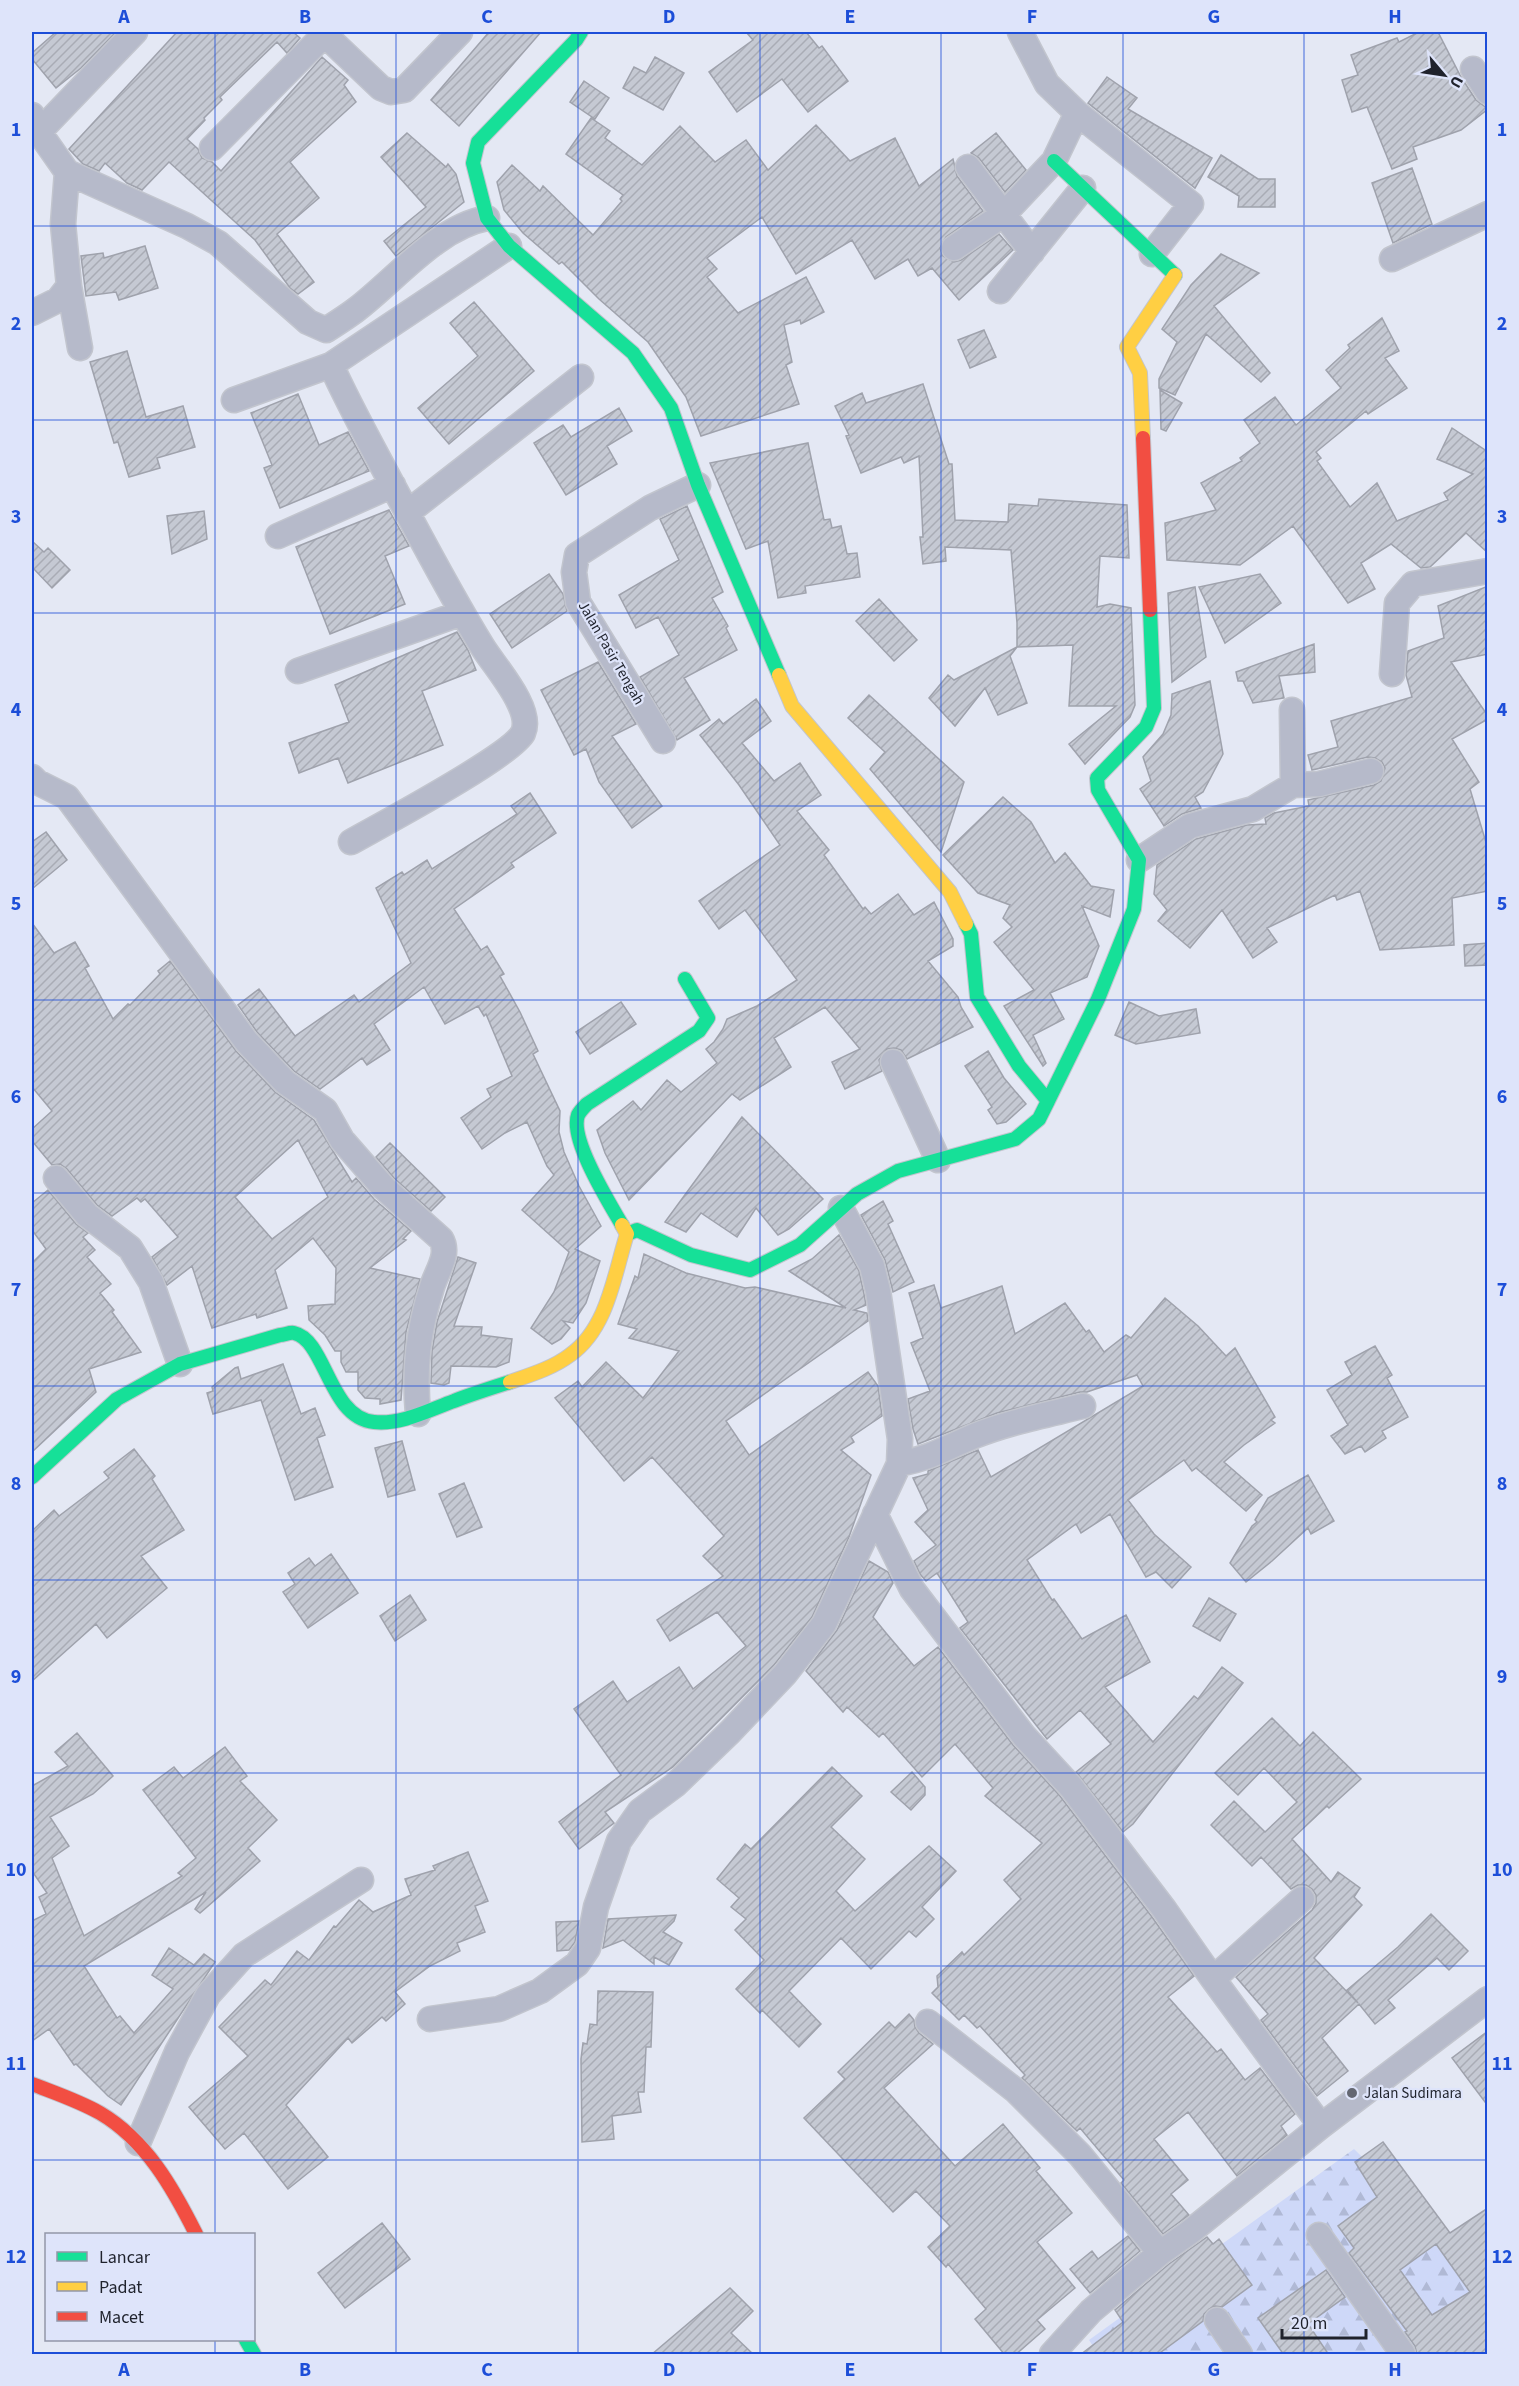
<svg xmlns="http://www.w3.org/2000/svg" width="1519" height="2386" font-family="'Source Sans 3',sans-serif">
<defs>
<pattern id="forest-firs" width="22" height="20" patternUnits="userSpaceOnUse" patternTransform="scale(1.5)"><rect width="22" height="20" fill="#ced8f8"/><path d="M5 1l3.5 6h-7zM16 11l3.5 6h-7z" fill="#b0b9d5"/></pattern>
<pattern id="building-hatch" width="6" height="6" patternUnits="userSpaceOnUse" patternTransform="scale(1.5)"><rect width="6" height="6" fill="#c5c9d3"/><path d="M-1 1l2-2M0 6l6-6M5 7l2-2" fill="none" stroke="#a9acb5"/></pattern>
</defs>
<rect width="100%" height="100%" fill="#e4e8f4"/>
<!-- forest -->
<path fill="url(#forest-firs)" d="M1354 2149 1467 2260 1487 2245 1470 2354H1098L1089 2340Z"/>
<!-- building -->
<path fill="url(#building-hatch)" stroke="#9fa2ac" stroke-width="1.5" fill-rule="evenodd" d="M56 32H116L81 68 56 88 32 59V53Z
M177 32H293L300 38 287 53 277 42 220 97 222 100 204 118 205 120 187 139 198 149 202 158 212 162 221 171 322 57 348 80 344 85 356 102 290 162 319 198 277 234 314 282 298 294 290 288 255 240 169 162 142 190 127 183 105 163 99 171 83 164 69 149Z
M489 32H541L459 126 431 100Z
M746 32H806L819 48 822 46 848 81 808 112 782 79 737 112 709 72 753 40Z
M1419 32H1438L1461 77 1476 100 1488 109 1461 130 1413 147 1417 159 1392 169 1367 107 1352 112 1342 80 1358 75 1351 55 1397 38 1399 42Z
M655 57 684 73 663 110 623 88 634 67 646 73Z
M1107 77 1137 98 1128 109 1212 158 1195 188 1088 103Z
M584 81 609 98 595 119 570 102Z
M591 118 610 131 605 138 642 165 680 126 715 162 746 140 768 170 816 125 850 161 895 138 919 186 953 159 957 176 983 211 946 237 940 248 943 256 954 262 961 260 999 234 1013 250 959 300 932 268 918 276 908 259 875 279 852 240 796 274 762 217 707 258 717 269 707 277 738 313 806 277 824 312 801 324 800 320 784 325 792 362 786 365 799 404 701 436 686 397 648 342 599 299 562 262 559 264 523 233 504 210 497 182 512 165 540 191 543 186 593 235 622 201 620 199 623 195 566 154Z
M407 133 446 167 448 164 456 174 464 202 396 256 384 241 426 207 381 157Z
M996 133 1026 170 1005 192 979 158 971 153Z
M1221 155 1258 179H1275V207H1238L1239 196 1208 177Z
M1412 168 1432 224 1393 243 1372 183Z
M145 246 158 288 119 300 116 292 86 296 81 256 103 253 104 258Z
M1221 254 1259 273 1214 306 1270 373 1261 382 1206 334 1175 395 1159 388V379L1177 342 1162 329 1191 285Z
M474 302 534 371 449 444 418 408 478 356 450 323Z
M1382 318 1399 351 1385 358 1407 388 1368 414 1366 411 1316 452 1321 458 1317 461 1350 507 1377 483 1397 521 1448 500 1444 493 1473 474 1437 459 1452 428 1488 452V553L1466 533 1430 567 1421 568 1391 544 1361 563 1375 589 1348 603 1293 526 1240 565 1167 560 1165 523 1216 510 1201 483 1242 461 1240 458 1260 443 1244 420 1275 397 1296 425 1341 388 1326 370 1350 348 1348 345Z
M984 330 996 357 970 368 958 340Z
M127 351 146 417 183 406 195 447 157 458 160 468 129 477 118 442 114 443 90 362Z
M923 384 949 464H952L955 520 1008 522 1009 504 1038 506 1039 499 1127 505 1129 558 1100 556 1097 607 1110 604 1131 608 1135 705 1130 717 1085 764 1069 744 1116 706H1069L1073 645 1017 647 1010 656 1027 703 998 715 985 688 955 726 929 698 948 675 954 680 1017 647V623L1011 550 945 547 946 561 923 564 920 537H923L919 456 904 463 901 457 861 473 846 436 849 435 835 406 862 393 866 403Z
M1160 390 1182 403 1166 431 1161 429Z
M298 394 319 445 348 432 369 471 280 508 264 468 272 465 251 413Z
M619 408 632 431 607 446 617 464 566 495 534 443 563 425 571 437Z
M808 443 824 520 830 519 832 528 841 526 847 554 857 553 860 577 805 586 806 593 778 598 768 541 746 549 710 463Z
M687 506 723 592 712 598 728 626 726 628 737 650 684 678 710 720 677 740 640 677 679 655 658 617 636 628 619 595 679 560 660 519Z
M389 510 409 546 385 556 405 604 330 634 296 547Z
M204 511 207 539 172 554 167 516Z
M32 541 44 552 48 548 70 570 52 588 32 567Z
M549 574 563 594 567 611 512 648 490 614Z
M1260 574 1281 603 1225 643 1199 587Z
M1488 586V654L1451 662 1488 716V719L1452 739 1479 782 1470 789 1488 849V891L1452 898 1454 945 1380 950 1360 891 1337 900 1335 895 1267 928 1277 942 1253 958 1222 910 1190 948 1158 921 1167 910 1154 894 1157 865 1196 839 1247 825 1266 824 1265 818 1274 813 1309 806 1308 800 1374 785 1381 781 1385 768 1382 762 1375 758 1368 757 1312 770 1308 755 1338 747 1331 721 1412 697 1406 675 1408 651 1444 638 1438 606Z
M1195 587 1206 657 1172 682 1168 593Z
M879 599 917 640 894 661 856 621Z
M457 632 468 650 476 670 422 691 443 745 348 783 338 758 299 773 289 743 349 722 335 685Z
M1314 644 1315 672 1279 676 1284 698 1253 703 1243 681H1238L1236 672Z
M598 662 636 724 612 736 662 806 632 828 599 782 586 749 574 755 541 690Z
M1210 681 1223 754 1203 792 1195 797 1201 808 1182 814 1164 826 1140 789 1151 781 1143 757 1163 734 1171 715 1172 694Z
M869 695 964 782 941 852 870 769 885 752 848 718Z
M756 699 771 721 742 743 774 781 800 763 821 795 797 811 829 850 824 855 863 909 865 907 871 914 898 894 914 915 934 902 953 939V946L928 961 958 997 961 1007 973 1027 907 1059 901 1050 894 1048 887 1049 879 1060 882 1071 845 1089 832 1062 860 1049 825 1007 774 1038 791 1067 740 1100 732 1094 629 1200 605 1153 597 1130 633 1101 641 1110 667 1080 681 1092 717 1063 706 1049 714 1042 723 1029 727 1019 757 1006 797 980 745 910 719 929 699 901 780 845 739 785 700 735 719 719 723 724Z
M530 793 556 833 511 863 514 867 454 909 481 950 487 946 504 974 500 976 520 1012 538 1051 533 1054 560 1111 559 1132 564 1152 579 1186 601 1226 575 1249 600 1261 586 1303 573 1323 563 1321 570 1328 561 1339 552 1344 531 1328 554 1292 569 1252 522 1210 554 1175 547 1166 527 1122 505 1133 482 1149 461 1118 491 1097 487 1089 512 1076 486 1014 484 1016 478 1006 445 1024 424 987 374 1024 390 1050 367 1065 362 1058 320 1089 294 1071 257 1032 238 1005 259 989 295 1036 354 995 359 1002 411 963 376 888 402 872 404 875 427 860 432 869 517 814 511 806Z
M1003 797 1031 822 1055 863 1065 853 1091 886 1114 890 1110 917 1082 906 1099 946 1087 977 1050 993 1064 1019 1033 1035 1046 1063 1043 1066 1004 1006 1034 990 994 942 1012 927 1003 918 1010 905 978 893 943 855Z
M46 832 67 860 32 889V842Z
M32 923 54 953 75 942 89 966 85 968 113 1019 128 1004 130 1005 160 974 158 971 170 961 236 1051 275 1092 314 1120 352 1182 356 1178 374 1199 411 1231 403 1239 406 1240 370 1268 420 1279 406 1332 401 1400 380 1404V1399L365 1398 358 1390V1372H346L341 1362V1351H335L325 1335 309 1320 308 1306 335 1304 336 1268 313 1238 275 1270 287 1308 257 1318 256 1314 212 1328 192 1266 167 1285 152 1257 178 1237 145 1199 141 1202 137 1198 112 1216 97 1205 67 1169 60 1164 52 1165 32 1141V1129L52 1111 32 1087ZM298 1140 328 1197 272 1239 235 1197Z
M1488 943V965L1465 966 1464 945Z
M621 1002 636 1024 590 1054 576 1032Z
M1129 1002 1159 1016 1196 1009 1200 1033 1136 1044 1115 1035Z
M988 1051 1004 1078 1026 1104 1006 1122 997 1124 988 1110 992 1107 965 1066Z
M742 1117 823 1199 789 1229 778 1235 756 1208 737 1237 701 1213 686 1232 665 1222Z
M390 1143 445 1197 431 1211 394 1178 376 1157Z
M48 1190 76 1224 88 1233 83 1237 95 1250 87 1257 111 1284 100 1293 114 1310 112 1312 141 1352 89 1369 96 1392 32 1452V1263L46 1249 32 1230V1203Z
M883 1201 893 1221 888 1224 914 1282 893 1292 885 1260 861 1215Z
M839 1235 859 1271 864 1294 866 1305 854 1310 867 1313 868 1321 726 1421 749 1455 868 1372 878 1386 882 1416 851 1437 854 1442 841 1450 871 1475 849 1537 812 1617 774 1665 673 1767 605 1812 614 1823 579 1849 559 1822 621 1775 574 1709 613 1681 627 1702 679 1667 693 1689 746 1646 717 1612 670 1641 657 1620 723 1576 703 1556 724 1536 652 1457 624 1481 555 1398 578 1381 582 1387 606 1362 643 1398 679 1351 629 1338 637 1329 618 1324 635 1276 638 1278 644 1254 686 1273 745 1288 755 1287 846 1308 789 1271 812 1259Z
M458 1257 476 1263 454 1326 482 1327 481 1335 512 1339 509 1362 496 1367 451 1366 449 1383 444 1385 431 1383 432 1351 437 1322Z
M934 1285 941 1308 1002 1286 1015 1334 1065 1303 1086 1332 1089 1330 1104 1352 1126 1335 1131 1338 1165 1298 1198 1326 1226 1356 1235 1348 1275 1417 1271 1420 1275 1423 1244 1445 1224 1462 1262 1495 1246 1511 1196 1468 1192 1471 1184 1460 1128 1500 1154 1534 1191 1567 1172 1588 1156 1572 1146 1577 1110 1514 1081 1533 1076 1524 1027 1560 1052 1600 1054 1599 1082 1639 1126 1615 1150 1662 1105 1687 1153 1742 1194 1696 1198 1699 1222 1667 1243 1683 1133 1824 1123 1832 1076 1772 1111 1744 1080 1710 1047 1739 960 1628 968 1622 937 1573 926 1581 920 1574 914 1561 936 1545 915 1522 928 1510 913 1478 928 1474V1471L978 1450 991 1477 1143 1386 1137 1375 1087 1392H1080L997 1413 918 1444 913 1429 908 1399 930 1391 911 1343 923 1338 909 1293Z
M1375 1346 1392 1375 1387 1378 1408 1417 1382 1431 1386 1438 1365 1452 1361 1446 1345 1454 1331 1436 1348 1425 1327 1390 1352 1375 1345 1362Z
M283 1364 301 1414 315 1408 325 1435 317 1438 333 1487 295 1500 261 1400 213 1414 207 1393 213 1391 212 1387 235 1368 238 1367 241 1379Z
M402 1441 415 1490 388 1497 375 1448Z
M134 1449 155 1476 152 1479 184 1530 141 1556 167 1588 107 1638 96 1624 32 1681V1531L54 1510 59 1516 109 1478 104 1472Z
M1308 1475 1334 1521 1311 1534 1308 1528 1272 1561 1246 1582 1230 1563 1252 1526 1257 1522 1255 1520 1268 1498Z
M464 1483 482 1527 457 1537 439 1494Z
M331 1554 358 1593 308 1628 283 1592 295 1584 288 1573 309 1558 315 1566Z
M869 1561 888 1572 893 1583 873 1617 886 1633 914 1666 938 1647 1013 1745 1060 1796 1152 1917 1194 1976 1168 1997 1217 2052 1221 2049 1245 2080 1260 2068 1295 2114 1281 2126 1287 2135 1237 2176 1188 2112 1154 2139 1188 2180 1171 2194 1189 2215 1163 2234 1121 2183 1124 2180 1080 2128 1077 2131 1022 2078 1025 2075 980 2026 977 2028 964 2015 959 2020 932 1993 938 1987 937 1976 962 1952 964 1955 1021 1899 1004 1880 1042 1843 985 1796 993 1788 955 1744 922 1777 883 1733 879 1737 847 1707 843 1712 806 1671 837 1630Z
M410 1595 426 1620 395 1641 380 1616Z
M1209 1598 1236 1614 1220 1641 1193 1626Z
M1272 1718 1300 1746 1313 1732 1361 1779 1329 1808 1327 1806 1292 1839 1331 1882 1338 1872 1360 1888 1354 1897 1362 1905 1314 1958 1358 2003 1347 1990 1398 1947 1431 1914 1468 1951 1449 1970 1437 1958 1388 2000 1395 2008 1375 2024 1359 2004 1322 2038 1348 2071 1317 2096 1261 2020 1268 2014 1236 1977 1312 1910 1316 1903V1895L1312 1889 1306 1885H1298L1291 1889 1261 1857 1252 1866 1211 1825 1234 1801 1265 1832 1297 1802 1264 1768 1238 1795 1215 1773Z
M77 1733 113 1776 93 1794 50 1817 69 1846 52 1858 84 1936 182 1876 178 1873 196 1858 143 1790 174 1767 183 1778 225 1747 247 1776 240 1781 277 1820 248 1848 260 1861 200 1913 195 1909 206 1892 84 1966 117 2018 120 2016 134 2033 173 1989 152 1975 169 1948 194 1965 204 1954 215 1962 121 2105 108 2096 76 2064 74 2065 49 2029 32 2041V1921L46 1914 39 1897 47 1893 32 1871V1786L68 1766 55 1752Z
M832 1767 862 1796 831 1827 865 1859 836 1891 855 1911 929 1846 956 1871 922 1907 934 1919 916 1937 909 1931 871 1969 841 1938 789 1991 821 2024 799 2047 762 2010 760 2013 736 1989 764 1960 735 1930 746 1919 731 1907 739 1898 717 1879 745 1844 751 1849Z
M912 1772 925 1787V1795L911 1810 891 1792Z
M468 1852 488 1901 475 1906 485 1932 457 1943 460 1951 430 1966 395 1992 405 2004 386 2021 382 2017 352 2043 348 2038 286 2105 328 2157 288 2189 244 2133 225 2149 189 2107 248 2056 219 2027 265 1980 271 1985 297 1951 309 1960 334 1926 336 1927 359 1900 373 1912 411 1895 405 1879 435 1870 433 1866Z
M676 1915 674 1921 663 1932 682 1943 669 1965 654 1957V1964L623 1940 603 1948 608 1919Z
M579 1921 575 1942 569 1950 557 1951 556 1922Z
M598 1991 653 1992 651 2047H646L644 2092H638L641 2112 612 2116 614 2139 582 2142 581 2059 583 2043 587 2044 590 2024 597 2025Z
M909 2014 914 2020 915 2027 919 2033 933 2044 884 2088 955 2166 1003 2124 1040 2168 1036 2171 1072 2213 1037 2242 1075 2288 1037 2320 1045 2329 1015 2355H1005L975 2319 986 2309 948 2264 946 2267 928 2247 950 2226 916 2191 893 2212 804 2118 845 2079 838 2072 889 2022 895 2028Z
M1488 2031V2106L1452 2058Z
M1383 2142 1450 2233 1488 2208V2355H1417L1415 2346 1405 2332 1407 2331 1349 2253 1354 2248 1338 2226 1377 2197 1355 2162ZM1436 2244 1470 2292 1432 2315 1400 2270Z
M382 2223 410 2259 345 2308 318 2273Z
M1128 2236 1140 2251 1090 2293 1070 2269 1092 2251 1098 2259Z
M1207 2237 1213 2244 1219 2239 1252 2285 1222 2307 1215 2306 1209 2309 1204 2314 1203 2321 1157 2355H1080L1123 2322 1115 2310 1169 2264Z
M1326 2270 1345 2297 1308 2324 1329 2355H1284L1258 2318Z
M730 2288 753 2311 731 2333 754 2355H651Z"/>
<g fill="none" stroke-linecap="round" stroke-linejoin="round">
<!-- street casing -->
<g stroke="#c2c5ce" stroke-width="27">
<path id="street" d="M322 32 381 88 391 92 404 90 460 32
M1020 32 1047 84 1077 113 1191 204 1152 254
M1473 69 1488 92
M32 115 39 132 67 172 187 226 218 243 308 322 326 330C337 323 348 316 357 309 396 279 438 227 487 218
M39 132 135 32
M212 148 324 35
M968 167 1032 252
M954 248 1004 214 1054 161 1077 113
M1392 259 1488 214
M69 286 80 348
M1000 291 1083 188
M32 313 58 300 69 286 63 224 67 172
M234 400 331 365
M407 513 581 377
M278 536 393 485
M298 671 462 613
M1392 674 1397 603 1413 584 1488 571
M1292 710 1293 785
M663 741 578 602 574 572 577 555 650 508 698 485
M32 777 37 782 67 797 246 1041 285 1082 325 1110 342 1140 384 1188 441 1239C450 1254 437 1271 432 1287 418 1330 414 1369 418 1414
M351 842C381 825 511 756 523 733 534 709 494 666 482 646 450 594 422 540 393 486 372 446 350 407 331 365L509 246
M1139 860 1190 826 1253 809 1293 785 1319 784 1371 771
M893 1062 938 1160
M56 1178 87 1215 130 1248 151 1282 180 1364
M899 1464C931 1458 946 1448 974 1436 1009 1422 1046 1415 1083 1406
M875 1514 912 1589 1024 1736 1071 1787 1164 1909 1213 1979
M1302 1899 1213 1979 1321 2126
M430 2019 499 2009 540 1991 577 1964 588 1948 596 1907 619 1841 640 1811 675 1785 730 1732 785 1674 824 1624 899 1464 900 1439 878 1291 872 1266 841 1208
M928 2022 1016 2091 1080 2155 1160 2253
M138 2143 177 2052 208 1995 244 1955 361 1880
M1319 2235 1403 2354
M1217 2320 1240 2354
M1052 2354 1091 2311 1160 2253 1190 2232 1321 2126 1488 1999"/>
</g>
<!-- fast casing -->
<g stroke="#c2c5ce" stroke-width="16">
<path id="fast" d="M581 32 576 40 478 142 473 163 487 218 509 246 633 353 671 408 698 485 779 675
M1054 161 1175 275
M1048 1101 1098 999 1134 909 1139 860 1098 790 1097 778 1146 727 1154 708 1150 610
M622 1225C610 1204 569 1139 578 1115 580 1111 584 1107 587 1104L699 1031 708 1018 685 979
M627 1234 637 1230 691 1255 750 1270 800 1245 857 1194 898 1171 1015 1139 1039 1119 1048 1101 1019 1066 977 997 971 934 966 924
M32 1477 117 1399 180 1364 280 1335C284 1335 290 1332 294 1333 326 1340 329 1418 374 1422 401 1425 429 1410 454 1401 472 1394 491 1388 510 1382
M246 2340 254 2354"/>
</g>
<!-- slow casing -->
<g stroke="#c2c5ce" stroke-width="16">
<path id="slow" d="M1143 438 1140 373 1127 347 1175 275
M779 675 792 706 950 892 966 924
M510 1382C530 1375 553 1368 570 1355 608 1328 614 1275 627 1234L622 1225"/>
</g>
<!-- jam casing -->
<g stroke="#c2c5ce" stroke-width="16">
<path id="jam" d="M1143 438 1150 610
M32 2084C55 2093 79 2101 100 2113 146 2140 173 2188 196 2234"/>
</g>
<!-- street -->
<use href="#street" stroke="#b6baca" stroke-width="24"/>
<!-- fast -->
<use href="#fast" stroke="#16e098" stroke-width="14"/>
<!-- slow -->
<use href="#slow" stroke="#ffcf43" stroke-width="14"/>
<!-- jam -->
<use href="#jam" stroke="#f24e42" stroke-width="14"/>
</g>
<!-- grid -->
<path fill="none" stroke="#1d4ed8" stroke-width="1.5" stroke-opacity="0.55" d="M215 32V2234M396 32V2354M578 32V2354M760 32V2354M941 32V2354M1123 32V2354M1304 32V2354M32 226H1488M32 420H1488M32 613H1488M32 806H1488M32 1000H1488M32 1193H1488M32 1386H1488M32 1580H1488M32 1773H1488M32 1966H1488M32 2160H1488M215 2340V2354"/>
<!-- markers -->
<circle fill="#646772" stroke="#dee4fa" stroke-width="2" cx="1352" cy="2093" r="6"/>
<g text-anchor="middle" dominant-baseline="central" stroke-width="4.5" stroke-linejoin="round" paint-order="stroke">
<!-- street labels -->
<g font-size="15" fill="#1f222c" stroke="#dee4fa">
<text transform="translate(611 653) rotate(60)">Jalan Pasir Tengah</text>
</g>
<!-- poi labels -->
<g font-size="15" fill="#1f222c" stroke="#dee4fa" text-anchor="start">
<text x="1364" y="2093">Jalan Sudimara</text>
</g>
</g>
<!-- border -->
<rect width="1519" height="2386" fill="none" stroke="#dee4fa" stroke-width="66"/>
<!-- legend -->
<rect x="45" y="2233" width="210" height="108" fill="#dee4fa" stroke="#9296a8" stroke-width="1.5"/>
<rect x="57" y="2252" width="30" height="9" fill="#16e098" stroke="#9296a8" stroke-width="1.5"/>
<text x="99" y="2263" font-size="18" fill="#1f222c">Lancar</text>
<rect x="57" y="2282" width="30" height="9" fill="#ffcf43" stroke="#9296a8" stroke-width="1.5"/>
<text x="99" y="2293" font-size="18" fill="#1f222c">Padat</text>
<rect x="57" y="2312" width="30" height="9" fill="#f24e42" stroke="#9296a8" stroke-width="1.5"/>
<text x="99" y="2323" font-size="18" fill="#1f222c">Macet</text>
<!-- north arrow -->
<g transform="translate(1444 75) rotate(119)" stroke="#dee4fa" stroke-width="4.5" paint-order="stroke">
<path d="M0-4.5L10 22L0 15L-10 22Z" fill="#1f222c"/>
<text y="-9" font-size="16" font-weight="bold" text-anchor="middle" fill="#1f222c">U</text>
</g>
<!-- scale -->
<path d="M1282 2329v9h84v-9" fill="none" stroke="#1f222c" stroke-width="3"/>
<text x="1291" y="2329" font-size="18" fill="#1f222c" stroke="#dee4fa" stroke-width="4.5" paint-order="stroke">20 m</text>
<rect x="33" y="33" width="1453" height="2320" fill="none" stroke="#1d4ed8" stroke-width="2"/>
<g font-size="20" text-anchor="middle" font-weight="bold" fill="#1d4ed8">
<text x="124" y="23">A</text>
<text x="305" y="23">B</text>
<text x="487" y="23">C</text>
<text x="669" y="23">D</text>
<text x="850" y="23">E</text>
<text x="1032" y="23">F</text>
<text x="1214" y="23">G</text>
<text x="1395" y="23">H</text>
<text x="16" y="136">1</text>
<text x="1502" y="136">1</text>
<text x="16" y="330">2</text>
<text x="1502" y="330">2</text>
<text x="16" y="523">3</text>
<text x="1502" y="523">3</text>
<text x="16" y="716">4</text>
<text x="1502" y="716">4</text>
<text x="16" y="910">5</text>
<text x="1502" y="910">5</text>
<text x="16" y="1103">6</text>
<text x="1502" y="1103">6</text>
<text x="16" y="1296">7</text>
<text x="1502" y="1296">7</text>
<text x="16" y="1490">8</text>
<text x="1502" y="1490">8</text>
<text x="16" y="1683">9</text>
<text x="1502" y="1683">9</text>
<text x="16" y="1876">10</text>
<text x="1502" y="1876">10</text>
<text x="16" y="2070">11</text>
<text x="1502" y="2070">11</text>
<text x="16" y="2263">12</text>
<text x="1502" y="2263">12</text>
<text x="124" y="2376">A</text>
<text x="305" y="2376">B</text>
<text x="487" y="2376">C</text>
<text x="669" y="2376">D</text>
<text x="850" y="2376">E</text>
<text x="1032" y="2376">F</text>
<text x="1214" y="2376">G</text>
<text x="1395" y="2376">H</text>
</g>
</svg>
